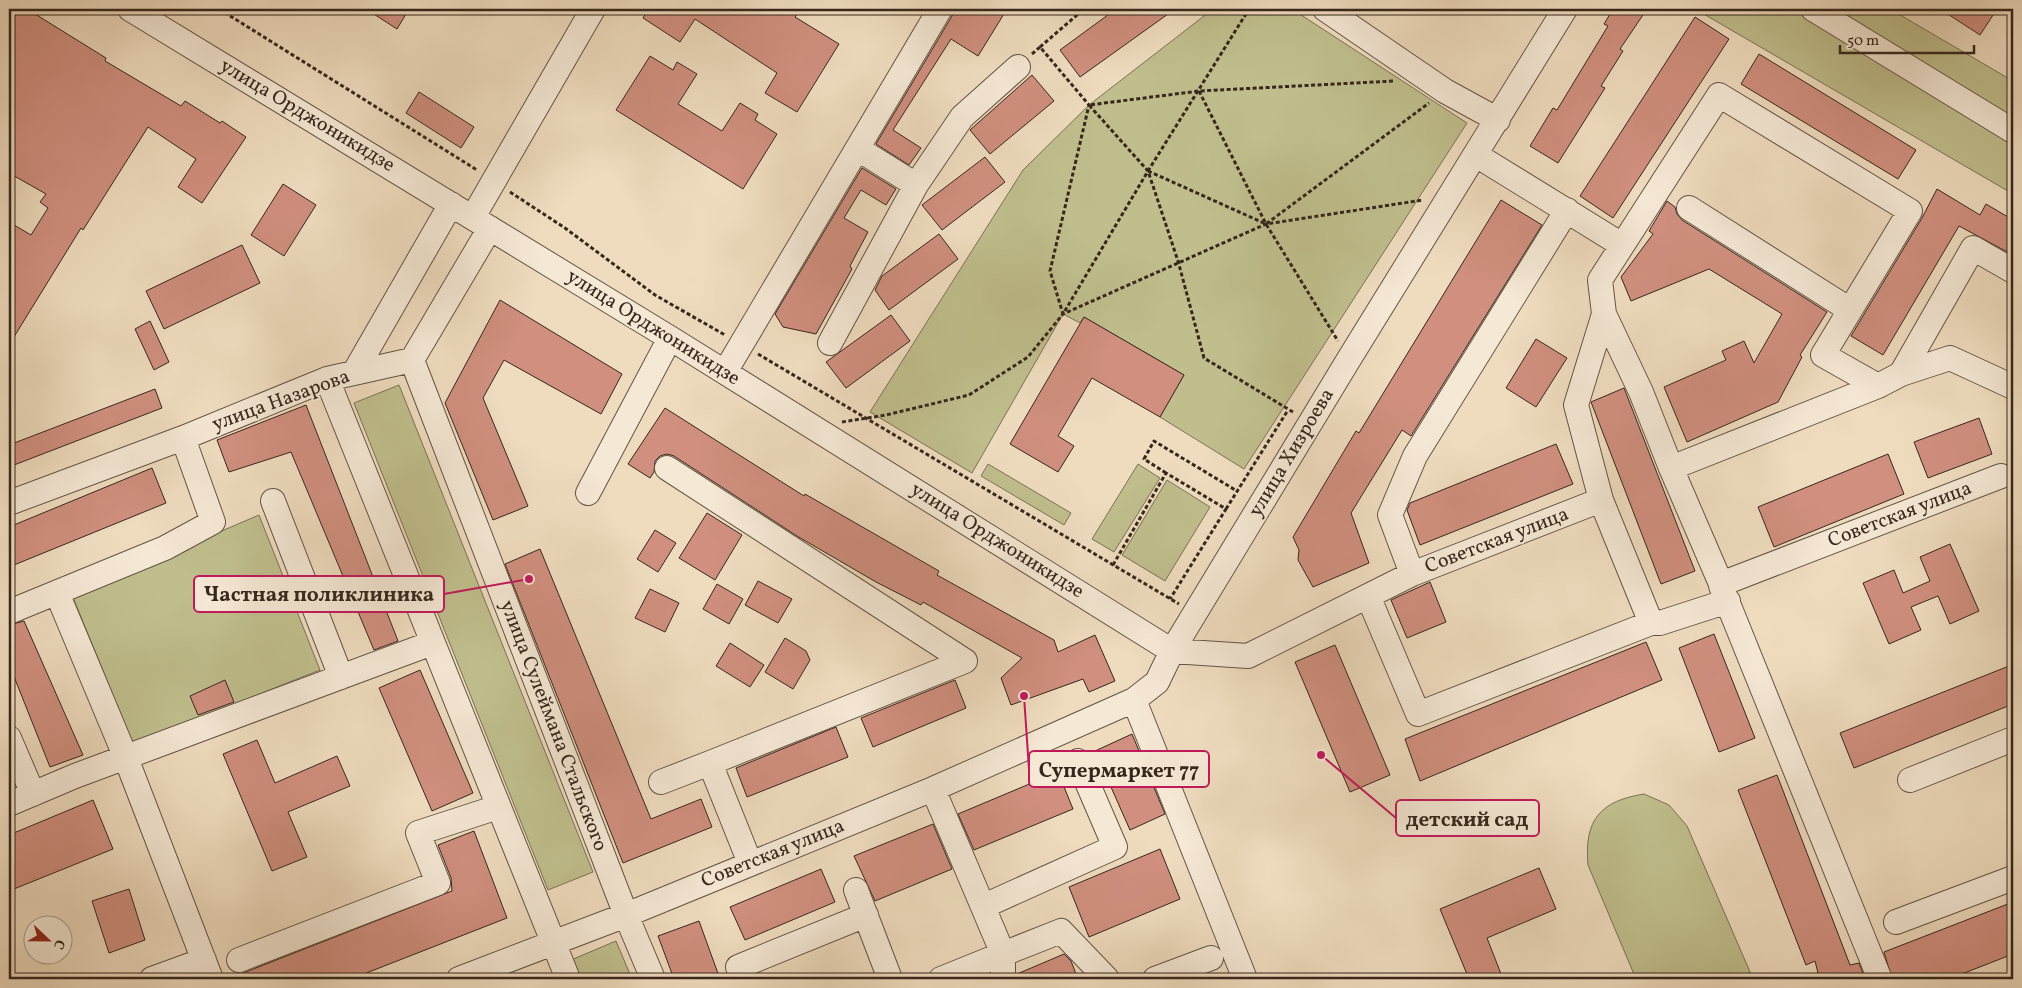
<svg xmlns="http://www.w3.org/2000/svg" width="2022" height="988" font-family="Vollkorn,serif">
<rect width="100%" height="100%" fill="#efdcbf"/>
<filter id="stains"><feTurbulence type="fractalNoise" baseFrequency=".004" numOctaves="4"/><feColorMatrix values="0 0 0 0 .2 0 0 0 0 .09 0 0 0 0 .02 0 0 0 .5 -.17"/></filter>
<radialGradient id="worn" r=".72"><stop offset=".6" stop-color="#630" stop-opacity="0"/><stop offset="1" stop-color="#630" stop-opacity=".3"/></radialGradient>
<!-- green -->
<path fill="#c0be8d" stroke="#7b7255" d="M1213 9H1292L1467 123 1244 469 1160 417 1184 375 1084 317 1080 323 1063 314 972 473 870 412 1023 170 1089 105Z
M1705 9H1890L2013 81V194L1702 13Z
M399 385 593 872 548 890 354 403Z
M988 464 1071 513 1064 525 981 476Z
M1138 464 1160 478 1114 552 1092 539Z
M1167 480 1210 507 1165 581 1122 555Z
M259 515 320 670 133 744 72 595Z
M1644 794 1669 805 1687 826 1753 979H1636L1588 865C1584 820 1600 801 1644 794Z
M616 941 632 979H579L571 960Z"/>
<!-- building -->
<path fill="#d08f7f" stroke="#36271d" d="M9 9H27L106 58 105 61 181 106 185 101 220 123 222 121 246 137 202 203 178 187 196 159 148 127 83 230 81 228 9 345V222L31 235 48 208 40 202 46 194 9 173Z
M366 9H409L397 29Z
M648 9H801L795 17 839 44 797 112 765 93 777 73 695 19 680 42 643 18Z
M954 9H1007L978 56 951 39 893 130 921 148 909 165 876 144 952 16Z
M1116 9H1175L1080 77 1060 50Z
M1613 9H1647L1620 49 1623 51 1601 86 1605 88 1558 163 1530 146 1553 108 1557 110 1608 26 1604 24Z
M1940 9H1997L1980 35Z
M1695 17 1729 39 1613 218 1580 196Z
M1759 54 1916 150 1898 179 1741 84Z
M650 56 673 70 677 62 697 74 678 104 722 131 740 103 758 114 755 120 777 134 743 189 616 110Z
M1032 75 1054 101 990 154 970 130Z
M419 92 474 127 461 148 406 113Z
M985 157 1005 182 942 230 922 205Z
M862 168 896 189 886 205 861 190 844 218 868 232 850 266 852 269 816 334 783 327 775 314Z
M283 184 316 205 284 256 251 235Z
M1937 189 1980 215 1986 204 2013 220V255L1959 226 1883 355 1851 336 1922 218Z
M1501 200 1542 225 1411 436 1402 430 1351 513 1369 563 1313 587 1298 560 1299 550 1293 537 1356 431 1359 433Z
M1667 201 1675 207 1677 214 1682 220 1827 312 1800 355 1802 357 1778 402 1687 442 1664 387 1726 360 1722 351 1744 341 1754 363 1782 314 1709 269 1631 301 1621 277 1653 234 1649 231Z
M939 234 958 259 889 310 875 290 882 276Z
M242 245 260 283 164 329 146 291Z
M500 300 622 374 601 414 504 360 483 398 528 506 493 520 445 403Z
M891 315 910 341 846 388 826 362Z
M1084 317 1184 375 1160 417 1092 378 1058 436 1074 446 1058 472 1010 444Z
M150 321 169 362 154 370 135 329Z
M1536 339 1567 358 1536 407 1506 388Z
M1624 388 1695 571 1661 584 1591 402Z
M155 389 162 408 14 465 9 445Z
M306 405 398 641 374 650 291 452 229 472 217 440Z
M665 408 804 496 805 494 939 571 937 575 1054 640 1058 652 1095 635 1115 681 1089 692 1083 679 1011 705 1001 678 1022 658 923 602 921 605 876 582 797 536 674 456 667 454 660 456 655 461 654 472 650 478 628 464Z
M1979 418 1992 454 1928 478 1914 442Z
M1556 444 1573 484 1420 545 1407 510 1410 503Z
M1888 454 1904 494 1774 547 1758 507Z
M152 468 166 503 9 567V527Z
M707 513 742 535 715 580 679 558Z
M655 530 676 543 658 572 637 559Z
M1950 544 1979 611 1950 624 1938 596 1911 607 1921 630 1889 644 1863 583 1894 570 1903 593 1930 581 1920 557Z
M540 549 651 819 701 799 712 827 623 863 505 564Z
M758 581 792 599 778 623 745 605Z
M1430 582 1446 622 1407 638 1391 600Z
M717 584 743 599 729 624 703 609Z
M650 589 679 603 665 632 635 618Z
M24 621 83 755 50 767 9 664V625Z
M1714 634 1755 738 1719 752 1679 648Z
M785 638 806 651 810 660 793 689 765 672Z
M1646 642 1662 680 1420 781 1405 739Z
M730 643 764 665 750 687 716 666Z
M1335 645 1390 775 1350 792 1295 662Z
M2009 666 2013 677V704L1854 768 1840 733Z
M420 670 473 793 432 811 379 688Z
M225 680 234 702 198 715 190 696Z
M955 680 966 708 873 747 861 718Z
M836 727 848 757 747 797 736 768Z
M1132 734 1165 814 1130 830 1095 751Z
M257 740 275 783 337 756 350 786 288 812 307 857 272 871 223 754Z
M1058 772 1073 809 974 850 958 814Z
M1777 775 1850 965 1859 963 1865 979H1815L1814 974 1818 973 1815 961 1806 965 1738 790Z
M93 800 113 849 9 891V835Z
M933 824 952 869 875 901 854 856Z
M474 831 507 918 351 979H228L452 891 451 878 438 845Z
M1160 849 1180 899 1089 937 1069 887Z
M1539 868 1556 909 1487 938 1503 979H1469L1440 909Z
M821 869 835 902 745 940 730 907Z
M129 889 145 940 109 953 92 901Z
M2013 902V954L1949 979H1892L1884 952Z
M699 921 720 979H674L658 936Z
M1064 954 1071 961 1078 979H1017V974Z"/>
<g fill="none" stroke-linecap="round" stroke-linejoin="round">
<!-- minor casing -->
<g stroke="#645446" stroke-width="26">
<path id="minor" d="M130 9 670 338 1172 651 1248 656 1412 574 1601 500
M1325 9 1445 91 1498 120
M1813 9 2013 131
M858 149 916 185
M1476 155 1622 245
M1689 208 1850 310
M473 217 593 9
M1604 314 1576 405 1601 500 1651 623
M830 343 916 185 962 117 1018 67
M412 360 626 915 653 979
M725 372 940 9
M354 373 451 204
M1901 374 1973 248 2013 271
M327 379 568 979
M1878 386 1823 355 1910 211 1719 95 1600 280 1604 314 1641 392 1671 468 1878 386 1901 374 1950 358 2013 387
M667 468 965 661 710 763 750 863
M1671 468 1721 584 2001 476
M588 493 670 338
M273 501 341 677
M9 503 183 438 327 379 412 360 490 228
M1412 574 1390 515 1415 456 1567 210
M1721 586 1879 977
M57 593 126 758 211 979
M1368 596 1418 714 1651 623H1660L1728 601
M9 612 165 548 213 522 183 438
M1134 700 1245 979
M9 738 33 794
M1910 780 2013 739
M661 782 710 763
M933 789 1003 954 941 979
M9 804 75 776 432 643
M856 890 890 979
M984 906 1115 847 1078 761
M1896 922 2013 878
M239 960 438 883 418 833 498 807
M152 979 204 960
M459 979 626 915 933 789 1134 700 1157 682 1172 651 1349 359 1565 9
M742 979 738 967 866 915
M1003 979V954L1061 931 1107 979
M1155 979 1211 958"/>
</g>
<!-- path -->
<path stroke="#36271d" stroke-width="3" stroke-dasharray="4 2.5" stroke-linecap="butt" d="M219 9 477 170
M1040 47 1084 9
M1032 54 1040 47 1089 105 1050 271 1063 314 1148 171 1249 9
M1199 91 1266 224 1338 341
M1148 171 1266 224 1429 103
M510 192 565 228 655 295 725 335
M758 354 1179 604
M1293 412 1204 358 1178 261 1148 171 1089 105 1199 91 1394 81
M842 422 886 415 969 395 1028 357 1063 314 1266 224 1423 200
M1166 473 1144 459 1154 441 1237 491
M1226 509 1288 410
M1113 565 1166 473 1226 509 1170 599"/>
<!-- minor -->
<use href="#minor" stroke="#f5e8d5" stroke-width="24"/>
</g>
<g text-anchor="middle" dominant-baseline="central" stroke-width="4" stroke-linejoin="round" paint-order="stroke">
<!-- street labels -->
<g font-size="20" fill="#36271d" stroke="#f5e8d5">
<text transform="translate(307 116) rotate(31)">улица Орджоникидзе</text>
<text transform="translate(653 328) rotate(32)">улица Орджоникидзе</text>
<text transform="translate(281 401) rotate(-20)">улица Назарова</text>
<text transform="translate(1292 453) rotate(-59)">улица Хизроева</text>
<text transform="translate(1900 515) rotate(-21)">Советская улица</text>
<text transform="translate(997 541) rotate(32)">улица Орджоникидзе</text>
<text transform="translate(1497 541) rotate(-21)">Советская улица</text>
<text transform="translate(553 726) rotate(69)">улица Сулеймана Стальского</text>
<text transform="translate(773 854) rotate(-22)">Советская улица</text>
</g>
</g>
<!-- callouts -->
<path fill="none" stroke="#c2185b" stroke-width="2" d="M529 579L444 594M1024 696L1029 769M1321 755L1396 818"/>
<g fill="#c2185b" stroke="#f5e8d5" stroke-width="2">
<circle cx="529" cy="579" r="5"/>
<circle cx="1024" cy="696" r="5"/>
<circle cx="1321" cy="755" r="5"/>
</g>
<g fill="#f5e8d5" stroke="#c2185b" stroke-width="2">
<rect x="194" y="576" width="250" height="36" rx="5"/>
<rect x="1029" y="751" width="180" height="36" rx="5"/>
<rect x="1396" y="800" width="143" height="36" rx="5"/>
</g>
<g font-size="21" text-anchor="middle" font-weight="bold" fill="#36271d">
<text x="319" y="601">Частная поликлиника</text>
<text x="1119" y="777">Супермаркет 77</text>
<text x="1467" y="826">детский сад</text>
</g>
<!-- margin -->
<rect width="2022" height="988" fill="none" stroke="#efdcbf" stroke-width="30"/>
<rect x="10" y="10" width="2002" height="968" fill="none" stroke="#36271d" stroke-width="2.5"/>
<rect x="15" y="15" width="1992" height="958" fill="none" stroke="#36271d"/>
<!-- north arrow -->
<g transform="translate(48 940) rotate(112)"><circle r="24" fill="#f5e8d5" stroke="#a99b8b"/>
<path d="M0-4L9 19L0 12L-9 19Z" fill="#8f2418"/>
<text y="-8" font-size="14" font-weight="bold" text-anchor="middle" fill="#36271d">С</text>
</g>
<!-- scale -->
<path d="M1840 45v8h134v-8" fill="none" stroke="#36271d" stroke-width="2.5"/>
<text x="1847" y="45" font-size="15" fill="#36271d" stroke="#f5e8d5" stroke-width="4" paint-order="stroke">50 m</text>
<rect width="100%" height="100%" filter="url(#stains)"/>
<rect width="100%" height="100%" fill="url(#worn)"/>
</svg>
